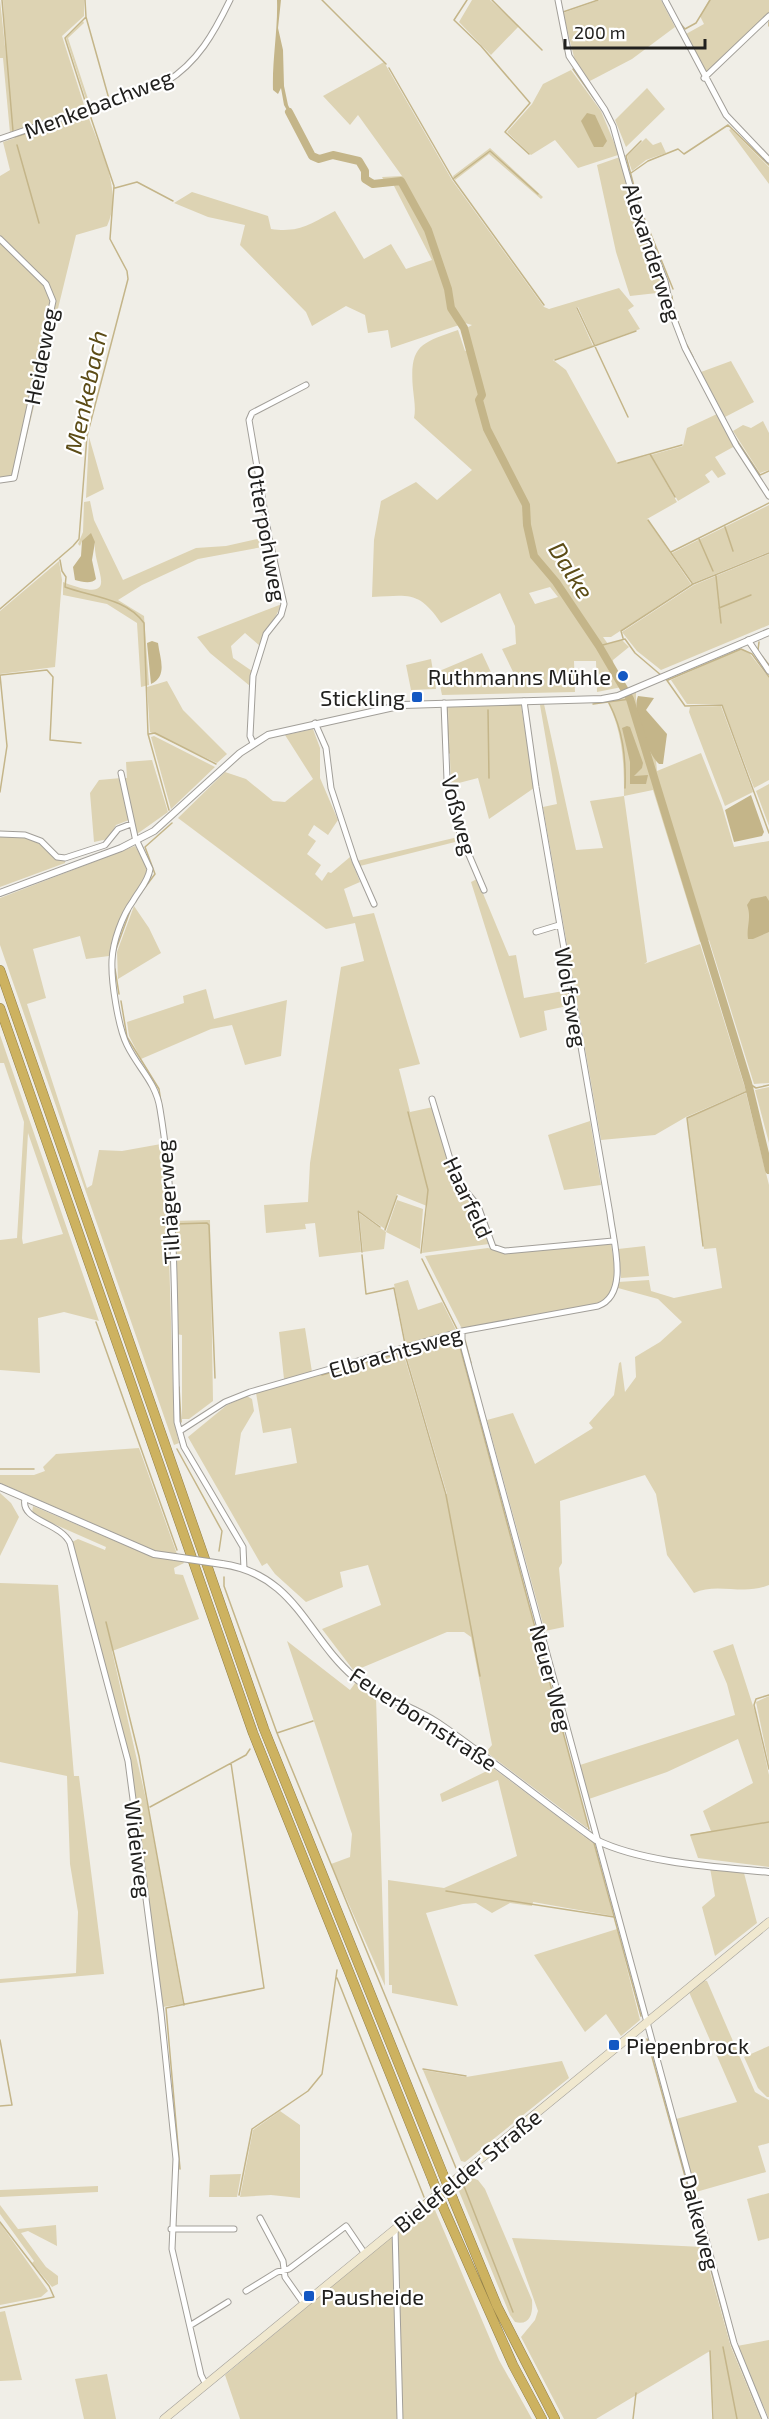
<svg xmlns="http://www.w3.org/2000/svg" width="769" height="2419" font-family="'Exo 2',sans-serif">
<rect width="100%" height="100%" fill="#f0eee7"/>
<!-- green -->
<path fill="#ddd3b3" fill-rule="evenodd" d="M0 0 6 56 3 0H84V16L62 36 85 108 10 133 3 58H0Z
M472 0H490L519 26 491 55 459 22Z
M600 0H661L675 27 632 59 588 82 575 61 563 13Z
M709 0H769V13L709 71H705L686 34 704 24 700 16Z
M83 21 84 23 68 38 90 105 88 106 66 38Z
M384 62 452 180 544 307 549 309 619 288 634 306 628 310 640 329 595 345 578 307 576 308 593 346 553 360 566 370 617 463 650 455 677 502 647 519 691 584 611 637H603L608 644 622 640 629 647 613 660 614 671 622 687 597 692 596 661H574L575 692 442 695 437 672 482 653 496 683 516 678 502 649 516 644 515 626 500 593 441 623C419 591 410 595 372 597L374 540 381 501 416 482 437 500 472 470 414 418C416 409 414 399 413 389 409 345 421 343 458 330L465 351 468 350 461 331 472 325 465 323 391 348 388 330 368 333 365 315 346 306 312 326 306 312 240 245 245 225 208 217 174 203 192 192 268 216 271 229C300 233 310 224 335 211L364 259 391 244 406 269 432 260 393 184 387 186 382 177 402 176 358 115 350 125 323 96ZM550 587 558 597 535 604 529 593Z
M571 70 601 111 618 152V155L578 168 555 140 531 155 507 132 532 104 543 84Z
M647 88 665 109 626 147 615 120Z
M87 113C99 148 124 190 107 226L76 235 17 476 0 477V176L10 170 3 142Z
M731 129 769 167V184L729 130Z
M646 138 653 145 661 142 666 153 646 160 632 171 627 156Z
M490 148 543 197 541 199 489 154 455 180 453 176Z
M620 157 664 281 666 292 630 296 616 252 597 165Z
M731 361 754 402 725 417 701 372Z
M717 414 735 446 715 457 726 474 718 478 712 470 705 475 710 482 678 501 651 455 683 446 687 428Z
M763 421 769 433V470L760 473 733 431 743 425 751 428Z
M89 437 104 489 86 498Z
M90 501 94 520 123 580 196 548 226 546 266 537 268 546 198 559 142 585 118 600 144 616 149 685 141 687 137 623 107 604 63 595V582C125 606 92 569 95 542L82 541 80 546 78 544 83 532 84 502Z
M769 505V552L693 583 672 553Z
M769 554V625L661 670 637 651 622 632 694 585Z
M59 561 62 580 55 667 0 674V611Z
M282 604 260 646 245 633 231 646 233 658 252 671 250 686 210 653 197 637Z
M741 649 750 654 769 678V780L754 788 722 704H687L671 680Z
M431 659 436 689 411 690 406 665Z
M167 681 183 710 227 754 217 763 150 732 147 687Z
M636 692V713L656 760 657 771 701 753 722 806 734 847 769 841V1083L754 1084 709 940 700 942 653 790 624 796 647 962 644 964 700 944 746 1091 686 1117 655 1135 601 1140 543 807 557 804 540 705 544 704 576 850 603 848 590 801 624 796C624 763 623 733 608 703Z
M521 705 534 788 489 819 478 778 451 785 448 707Z
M721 706 753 792 725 806 689 712 690 707Z
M313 729 320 748V778L338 820 328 835 314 825 308 835 316 841 307 854 321 865 315 874 322 881 328 872 331 873 350 857 360 882 344 889 353 917 374 913 420 1064 399 1069 410 1112 433 1107 454 1180 477 1208 489 1244 422 1253 427 1206 397 1194 385 1229 357 1210 361 1252 319 1257 315 1223 305 1224 306 1229 266 1233 264 1205 308 1202 310 1163 341 967 364 961 355 923 326 929 178 818 225 772 246 779 273 801 285 802 313 779 285 735Z
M154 736 215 767 171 809 151 737Z
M152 760 168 812 137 834 124 778H127L126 762Z
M121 778 129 820 116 825 108 839 94 842 90 793 99 780Z
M769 784V826L756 791Z
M0 836C13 837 26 836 38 843 49 850 51 859 65 860V863L0 887Z
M458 837 459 841 360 866 357 861Z
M135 846 146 864 147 875 130 901 109 956 86 959 80 936 33 949 46 998 27 1004 87 1188 92 1185 99 1150 122 1151 161 1144 168 1222 174 1421 179 1443 174 1445 0 945V898Z
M477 879 509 956 516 955 524 998 569 990 572 1005 544 1011 547 1030 520 1038 471 882Z
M134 906 149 928 161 953 118 979 117 952Z
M206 989 214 1019 287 1000 281 1056 245 1065 232 1025 211 1029 141 1059 129 1036 127 1022 184 1003 183 996Z
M0 1035 99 1321 64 1312 38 1318 40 1373 0 1370V1240L17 1238 24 1122 4 1063H0ZM28 1133 63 1234 23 1244 22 1238Z
M769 1087V1143L755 1090Z
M746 1093 769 1185V1585C744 1596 717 1582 694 1593L667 1555 656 1494 645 1475 560 1501 562 1563 559 1568 564 1627 545 1631 487 1420 513 1413 535 1464 593 1428 589 1423 614 1395 619 1363 621 1362 625 1392 636 1377 635 1357 660 1342 682 1322 658 1299 618 1288V1282L649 1280 651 1291 674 1298 722 1288 716 1248 704 1249 687 1118Z
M590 1121 601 1185 564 1190 548 1135Z
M397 1200 423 1209 420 1249 386 1232 384 1249 363 1252 359 1213 386 1232Z
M210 1220 213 1401 189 1419H182V1335L176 1334 172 1221Z
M611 1243C614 1267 621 1283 604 1302L462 1329 425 1256 488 1248 505 1253Z
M645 1246 649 1276 621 1278 618 1249Z
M408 1280 418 1310 442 1302 456 1330 406 1345 394 1284Z
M305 1328 312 1372 284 1379 279 1332Z
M457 1338 588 1826 587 1828 486 1752 492 1745 471 1637 464 1632H447L354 1671 322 1629 381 1605 368 1565 340 1572 343 1587 306 1602 275 1574 267 1563 262 1566 188 1437 227 1405 247 1396 252 1399 254 1411 241 1433 235 1475 297 1463 291 1428 263 1433 256 1393 403 1352 445 1494H447L405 1351Z
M139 1448 177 1554 155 1551 0 1483V1475H34L45 1471 43 1467 56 1454Z
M0 1493 11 1503 19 1517 0 1556Z
M33 1506 153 1557 183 1561 184 1563 174 1568 175 1574 183 1575 199 1619 112 1651 148 1808 183 2004 163 2007 130 1758 72 1542 78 1539 105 1550 106 1547 38 1517 32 1513Z
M0 1583 58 1585 74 1776H79L104 1974 0 1983V1979L76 1973 78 1912 70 1864 67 1776 0 1762Z
M287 1641 350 1690 356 1682 376 1697 385 1986 331 1864 350 1857 352 1834Z
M733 1644 755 1712 769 1775V1867L698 1858 690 1835 711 1831 703 1811 753 1783 738 1739 667 1772 589 1799 580 1765 735 1715 727 1684 713 1651Z
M769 1696V1765L756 1702Z
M493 1768 594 1844 613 1916 533 1902 532 1906 510 1903 492 1913 476 1903 463 1904 426 1913 458 2006 392 1993V1985H389L388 1880 444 1888 517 1856 498 1780 442 1802 440 1794Z
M710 1868 744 1873 757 1923 715 1956 702 1907 715 1896Z
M617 1929 640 2020 621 2036 606 2014 585 2032 534 1955Z
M703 1980 707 1981 755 2092 769 2100V2143L758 2146 766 2172 696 2192 676 2119 737 2102 689 1992Z
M769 2046V2097H767L758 2088 744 2057Z
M562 2061 569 2078 465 2162 461 2161 423 2070 466 2077Z
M280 2111 300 2125V2198L271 2195 240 2197 253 2130Z
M241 2174 237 2197H209L210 2175Z
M469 2177 478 2180 485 2189 532 2300C533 2312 531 2326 515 2322L510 2315 456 2184Z
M98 2186V2192L0 2197V2190Z
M769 2193V2238L758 2241 747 2199Z
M432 2203 499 2360 532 2419H240L225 2375Z
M0 2205 18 2229 56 2225 57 2246 28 2231 21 2233 46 2267 58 2276V2284L52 2287 32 2263 34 2261 0 2214Z
M0 2223 46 2288 48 2291 41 2297 0 2305Z
M512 2238 703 2247 731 2347 761 2419H714L710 2351 596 2419H564L521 2337 535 2320 538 2311Z
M5 2311 22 2380 0 2381V2312Z
M769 2340V2419L737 2346Z
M107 2374 116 2419H84L75 2379Z"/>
<!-- water -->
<path fill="#c4b589" d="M277 0H281L278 28 283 50 284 86 288 105 295 120 293 121 284 105 281 88 278 94 273 90C272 60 278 30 277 0Z
M587 113 595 115 607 141 603 147H594L581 121Z
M91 533 95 542 92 560 96 579C92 584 82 582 75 580L73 567 81 556 82 541Z
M152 641 158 643C160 659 168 676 151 684L147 643Z
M638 696 654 698 646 710 667 734 663 764H659C647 752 631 712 638 696Z
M627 726 630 727 643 763 642 768 634 776 648 775 646 784H630V762L622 728Z
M751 795 764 832 762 836 734 842 725 810Z
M766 896 769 901V932L753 939H748C746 927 752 918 747 905L751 899Z"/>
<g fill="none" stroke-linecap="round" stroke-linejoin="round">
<!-- stream -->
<path stroke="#c4b589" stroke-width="1.5" d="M2 0 13 131
M85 0 86 17 65 38 87 107
M322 0 386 64
M467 0 454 20 481 46 530 103 505 132 529 154
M492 0 542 50
M563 12 598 0
M86 17 109 99
M769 22V26
M680 23 685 29 696 23 710 0
M389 68 453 179 544 305
M573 69 595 100
M15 137 28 133
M641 141 626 156 639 205 673 289
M17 145 39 223
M631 173 648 161 678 149 684 154 728 125 769 165
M454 178 490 151 538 194
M115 188 137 182 173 201
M672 296 674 312 683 335
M577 308 628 417
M687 345 693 357
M555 360 636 331
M734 436 760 475 769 471
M650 454 675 497
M618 463 682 445
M648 520 692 583
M725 527 733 551
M699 539 713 571
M671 552 769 503
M60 560 62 571 66 577 65 587C92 597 126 598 144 623L148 734 169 810
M716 576 721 623
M719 608 751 595
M0 609 73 546 79 539 87 436 128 279 127 271 110 239 114 186 89 112
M623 638 621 631 693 584 769 553
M599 646 625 639 635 653 662 676
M758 650 759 642
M762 656 769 665
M0 675 7 746 0 792
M1 675 47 670 53 677 50 740 81 743
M666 679 685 706 722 705 769 833
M668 680 741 649 752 654 769 677
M609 703C623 730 626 757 625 788
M593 704 630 699
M497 705H520
M447 707 449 753
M488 710 489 778
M149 734 155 733 216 764
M143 890 155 874 145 847 172 823
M115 952 130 911
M115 969 119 994
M121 1001 127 1037 159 1089 164 1122
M748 1083 756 1088 769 1085
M408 1112 428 1190 421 1253
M175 1224 207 1223 209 1225 215 1378
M385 1230 397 1196
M703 1246 687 1118 750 1090
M362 1252 358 1211 380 1227
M362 1255 366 1294 394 1288 405 1344
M422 1259 457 1329
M96 1322 177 1550
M457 1336 589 1829
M465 1340 471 1363
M404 1351 446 1495 480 1676
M322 1375 457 1337
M179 1387 181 1422
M177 1449 222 1531 219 1551
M0 1469H34
M224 1577V1586L277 1733 456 2168
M106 1622 139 1756 184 2005
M769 1695 756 1699 754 1705 769 1769
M277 1733 313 1721
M150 1807 246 1755 250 1749
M691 1835 769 1822
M585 1836 594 1843 641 2016
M446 1891 614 1917
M337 1978 424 2197
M647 2039 732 2346 762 2419
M0 2040 12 2105 0 2106
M423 2069 466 2076
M180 2169 166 2008 264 1988 231 1763
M462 2181 513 2312
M239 2195 252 2129 308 2091 322 2074 337 1970
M0 2222 49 2286 54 2297 0 2308
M723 2347 737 2419
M710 2351 713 2419
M633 2419 636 2393"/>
<!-- river -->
<path stroke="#c4b589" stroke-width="8" d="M289 112 312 156 319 159 333 155 359 161 365 171V179L373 184 401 181 428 230 448 289 451 308 464 328 482 395 479 400 487 429 526 505 527 525 534 556 556 582 599 646 630 699 748 1083 769 1170"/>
<!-- minor casing -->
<g stroke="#a29f99" stroke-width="7">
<path id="minor" d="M558 0 569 56 605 110 613 126 636 207 665 281 672 314 685 348 736 445 769 496
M665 0 726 115 769 160
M704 78 769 16
M0 139 166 82C198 62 214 33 230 0
M0 239 46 284 53 301 14 478 0 480
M748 640 769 671
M444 703 447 780 460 834 484 890
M315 723 326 748 331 788 355 861 374 904
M253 743 250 736 253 676 266 634 281 615 284 604 269 537 249 420 252 413 306 385
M121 773 135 837 150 869C148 882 139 890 133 901 122 916 113 941 112 960 111 981 118 1027 127 1045 138 1068 156 1082 160 1109 177 1211 174 1318 177 1422L184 1447 243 1547 244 1569
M0 834 25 835 41 841 57 857 65 858 105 845 118 829 131 824
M536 932 559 925
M432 1099 456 1179 478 1206 493 1247 505 1251 613 1241
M462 1331V1341L723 2302 734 2343 765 2419
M180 1431 225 1402 250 1392 462 1331 598 1306C630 1294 613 1241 610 1214L536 787 524 701
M25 1499C20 1521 60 1522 70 1543L128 1761 161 2013 176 2159 172 2249 201 2375 206 2385
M260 2218 283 2261 285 2277 304 2304
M171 2229H234
M395 2229 400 2419
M246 2291 277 2272 289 2269 346 2226 365 2254
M191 2325 228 2302"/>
</g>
<!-- tertiary casing -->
<g stroke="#a29f99" stroke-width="8">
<path id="tertiary" d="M0 893 121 848 154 831 240 753 268 735 403 705 602 699 618 696 769 632
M0 1487 154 1554 175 1557
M222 1564C295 1574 307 1637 354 1677 379 1698 411 1705 438 1723 492 1760 543 1802 596 1840 643 1863 716 1867 769 1872"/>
</g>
<!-- secondary casing -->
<g stroke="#a29f99" stroke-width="9">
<path id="secondary" d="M164 2419 769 1922"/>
</g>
<!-- motorway casing -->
<g stroke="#917f49" stroke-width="10">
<path id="motorway" d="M0 970 264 1729 443 2174
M0 1008 253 1733 433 2181
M453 2199 497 2306 555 2419
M443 2207 513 2365 542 2419"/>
</g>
<!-- minor -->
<use href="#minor" stroke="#fff" stroke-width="5"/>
<!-- tertiary -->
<use href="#tertiary" stroke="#fff" stroke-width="6"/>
<!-- secondary -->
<use href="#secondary" stroke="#f0e8cf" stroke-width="8"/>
<!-- motorway -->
<use href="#motorway" stroke="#cdb260" stroke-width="9"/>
<!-- tertiary-bridge casing -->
<g stroke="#a29f99" stroke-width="8" stroke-linecap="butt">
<path id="tertiary-bridge" d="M175 1557 222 1564"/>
</g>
<!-- motorway-bridge casing -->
<g stroke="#917f49" stroke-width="10" stroke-linecap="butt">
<path id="motorway-bridge" d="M443 2174 453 2199
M433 2181 443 2207"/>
</g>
<!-- tertiary-bridge -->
<use href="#tertiary-bridge" stroke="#fff" stroke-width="6"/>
<!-- motorway-bridge -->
<use href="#motorway-bridge" stroke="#cdb260" stroke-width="9"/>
</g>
<!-- markers -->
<g fill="#1458c3" stroke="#fff" stroke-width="2">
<circle cx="623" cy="676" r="6"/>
<rect x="411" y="691" width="12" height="12" rx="3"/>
<rect x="608" y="2039" width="12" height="12" rx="3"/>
<rect x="303" y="2290" width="12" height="12" rx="3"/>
</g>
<g text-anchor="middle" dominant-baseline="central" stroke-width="4.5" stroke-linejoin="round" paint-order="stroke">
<!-- street labels -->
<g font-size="22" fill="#21201e" stroke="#fff">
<text transform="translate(98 103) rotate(-21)">Menkebachweg</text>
<text transform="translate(653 252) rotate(72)">Alexanderweg</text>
<text transform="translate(40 356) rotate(-79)">Heideweg</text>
<text transform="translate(268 533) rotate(80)">Otterpohlweg</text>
<text transform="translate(460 815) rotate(75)">Voßweg</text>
<text transform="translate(572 997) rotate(80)">Wolfsweg</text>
<text transform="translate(469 1197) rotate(65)">Haarfeld</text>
<text transform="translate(167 1202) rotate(-94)">Tilhägerweg</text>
<text transform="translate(395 1351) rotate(-16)">Elbrachtsweg</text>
<text transform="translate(552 1678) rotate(75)">Neuer Weg</text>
<text transform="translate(424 1718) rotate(33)">Feuerbornstraße</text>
<text transform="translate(139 1849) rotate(83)">Wideiweg</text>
<text transform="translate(467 2170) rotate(-39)">Bielefelder Straße</text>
<text transform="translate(701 2222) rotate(75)">Dalkeweg</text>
</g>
<!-- poi labels -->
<g font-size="22" fill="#21201e" stroke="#fff" text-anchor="end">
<text x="611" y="676">Ruthmanns Mühle</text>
<text x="405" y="697">Stickling</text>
<text x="626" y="2045" text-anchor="start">Piepenbrock</text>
<text x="321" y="2296" text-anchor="start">Pausheide</text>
</g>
<!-- water labels -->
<g font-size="24" font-style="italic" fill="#5c4c16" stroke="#fff">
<text transform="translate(85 392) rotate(-78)">Menkebach</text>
<text transform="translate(572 570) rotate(58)">Dalke</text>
</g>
</g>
<!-- scale -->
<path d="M565 39v9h140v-9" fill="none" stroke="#21201e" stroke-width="3"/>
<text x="574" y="39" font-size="18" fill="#21201e" stroke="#ffffff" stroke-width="4.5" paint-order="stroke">200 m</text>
</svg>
